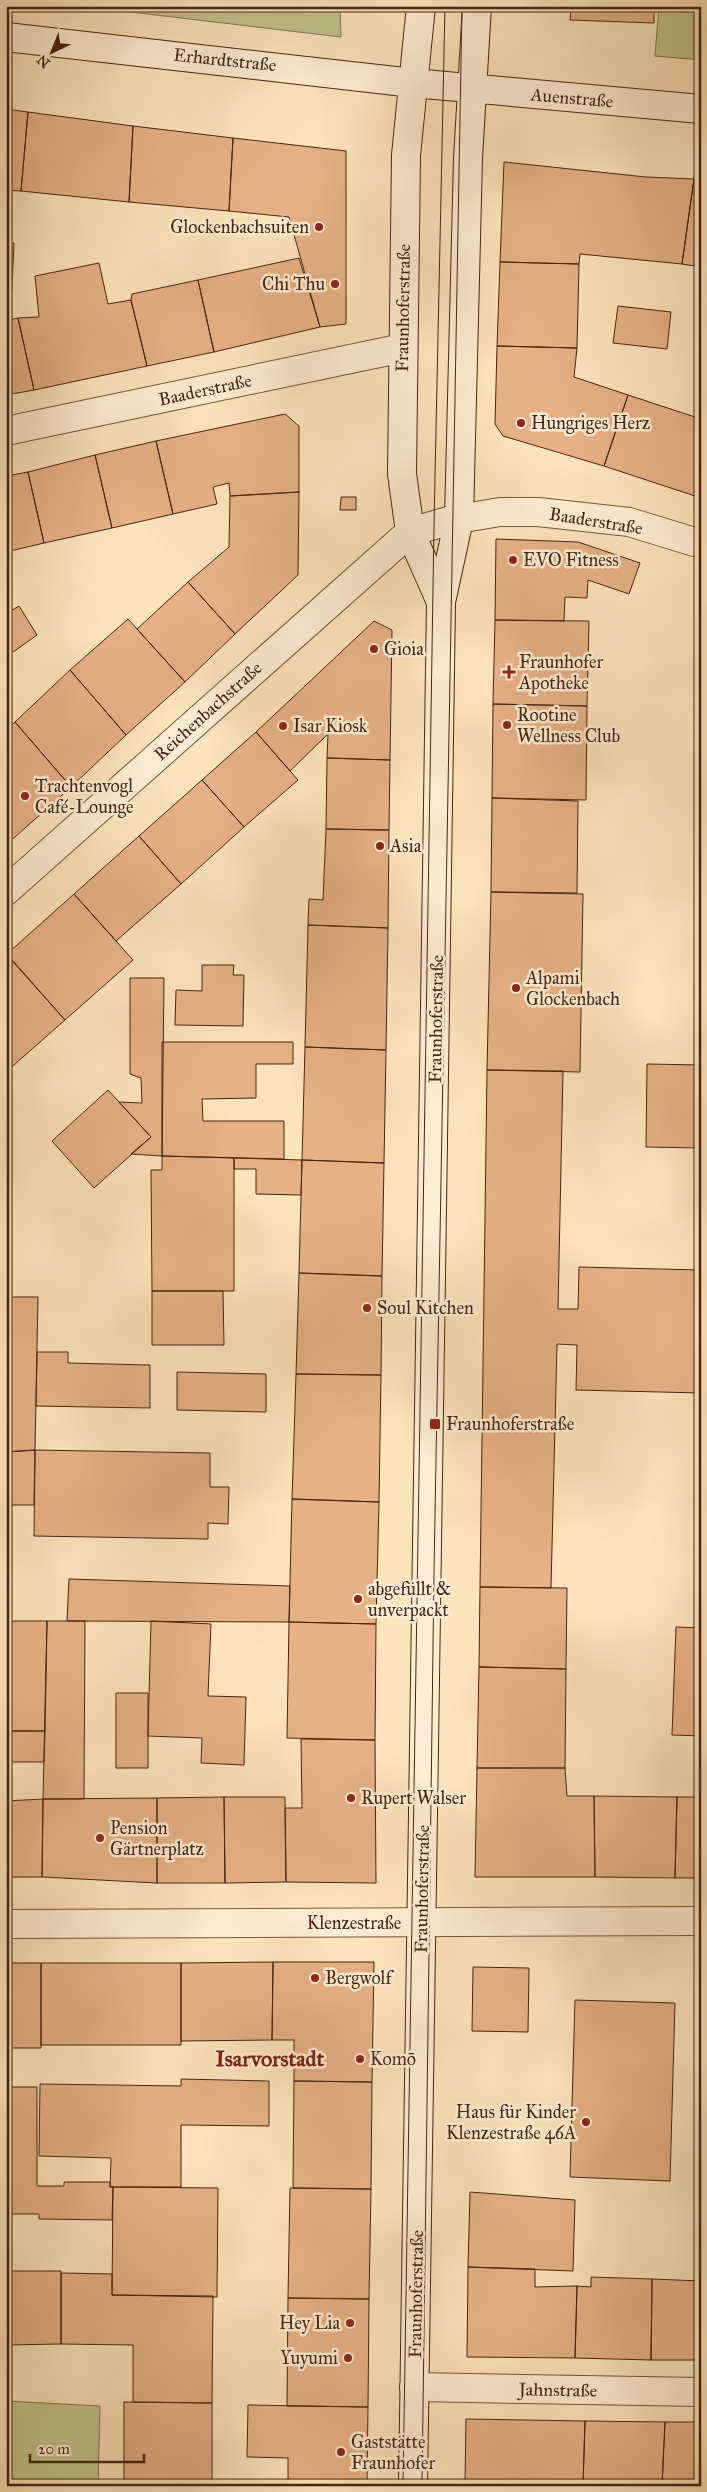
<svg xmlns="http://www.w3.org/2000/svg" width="707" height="2492" font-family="'IM FELL Great Primer',serif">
<rect width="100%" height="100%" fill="#fde4bb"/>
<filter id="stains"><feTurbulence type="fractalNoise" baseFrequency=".004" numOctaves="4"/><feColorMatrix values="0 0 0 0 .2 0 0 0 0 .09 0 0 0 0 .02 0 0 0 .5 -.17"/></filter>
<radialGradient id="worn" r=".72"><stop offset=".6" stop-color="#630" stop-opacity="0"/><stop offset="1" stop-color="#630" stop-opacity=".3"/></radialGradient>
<!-- green -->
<path fill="#c2c48e" stroke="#847450" d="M80 6H340L341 37Z
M659 6H701V60L655 56Z
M6 2401 100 2406 98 2486H6Z"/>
<!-- building -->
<path fill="#e6b185" stroke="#452413" d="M571 6H654V23L570 20Z
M6 109 28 112 21 191 6 190Z
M28 112 133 126 129 202 21 191Z
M133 126 233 138 229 211 129 202Z
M233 138 346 151V324L320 327 289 217 229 211Z
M504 162 646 177 694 179 682 264 580 254 579 264 500 262Z
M694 179 701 180V267L682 264Z
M6 242 14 243 12 290 6 291Z
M299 258 320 327 214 352 198 280Z
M500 262 579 264 577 348 497 346Z
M99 263 108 304 131 300 147 366 34 390 18 318 39 317 35 276Z
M198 280 214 352 147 366 131 300 132 294Z
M618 306 671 312 667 349 613 343Z
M18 318 34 390 6 395V321Z
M497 346 577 348 574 377 628 395 604 466 503 436 495 424Z
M628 395 701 419V498L604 466Z
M285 414 299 426V492L230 496 229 483 213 487 217 504 173 514 156 441Z
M156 441 173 514 112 528 95 455Z
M95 455 112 528 44 543 28 472Z
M28 472 44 543 6 552V476Z
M299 492 298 575 235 634 188 582 229 547 230 496Z
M341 497H356V510H340Z
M496 539 578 542 640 563 629 594 588 580 587 598 565 597 564 621 495 620Z
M188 582 235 634 185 682 137 629Z
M19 606 37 635 6 657V614Z
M128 619 185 682 126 735 70 670Z
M495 620 589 621 587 706 493 704Z
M374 621 392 630 390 760 327 758 328 734 290 771 256 732Z
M70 670 126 735 71 787 15 722Z
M493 704 587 706 586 800 492 798Z
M15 722 71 787 6 845V730Z
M256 732 298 780 244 827 202 780Z
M327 758 390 760 389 830 326 829Z
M202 780 244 827 181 884 139 836Z
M492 798 578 801 577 893 491 892Z
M326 829 389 830 388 928 308 925 309 899 323 900Z
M139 836 181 884 116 941 74 894Z
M491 892 583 894 580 1072 487 1070Z
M74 894 133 960 65 1020 7 954Z
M308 925 388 928 386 1050 305 1047Z
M6 954 65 1020 6 1072Z
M202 965H234L233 975H244L243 1026 175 1025 176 990 202 991Z
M130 978H164L162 1156 131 1154 151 1137 119 1102 142 1103 141 1078 130 1074Z
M162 1042H293V1064H256V1098L202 1099 203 1121H284V1159L162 1156Z
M305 1047 386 1050 384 1163 302 1160Z
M647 1064 701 1065V1148L646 1147Z
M487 1070 563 1071 558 1309H578L579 1267 701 1270V1393L576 1390 577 1345 557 1344 551 1588 480 1587Z
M108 1090 151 1137 94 1188 52 1141Z
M162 1156 234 1158V1291H152L151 1170H162Z
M234 1158 302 1160 301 1195 256 1194V1169H234Z
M302 1160 384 1163 382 1276 299 1273Z
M299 1273 382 1276 381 1375 296 1374Z
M152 1291H223L224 1345H152Z
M6 1297H38L35 1450 6 1452Z
M37 1352H68V1363L150 1365V1408L36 1406Z
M177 1372 266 1374V1412L177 1410Z
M296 1374 381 1375 379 1502 292 1499Z
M35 1450 34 1505H6V1452Z
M35 1450 210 1453V1487H229L228 1524 208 1523V1539L34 1536Z
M292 1499 379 1502 376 1624 289 1622Z
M69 1579 290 1586 289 1622 67 1621Z
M480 1587 567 1588 566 1669 479 1667Z
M6 1621H47L45 1731H6Z
M47 1621H85L84 1799H43Z
M151 1621 211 1624 208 1696 246 1697 244 1765 201 1763 202 1738 148 1736Z
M289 1622 376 1624 375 1740 287 1738Z
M676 1627 701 1628V1736L672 1735Z
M479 1667 566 1669 565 1768H477Z
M116 1693H148V1768H116Z
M6 1731H45L44 1762H6Z
M301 1739 375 1740 376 1883 286 1882 285 1808H302Z
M477 1768H565L567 1796H594L595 1877H475Z
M594 1796 677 1797 675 1878 595 1877Z
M224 1797 225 1883H157V1798Z
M224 1797H285L286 1882 225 1883Z
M677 1797H701V1878H675Z
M157 1798V1883L42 1877 43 1799Z
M43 1799 42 1877H6V1801Z
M273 1962 272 2040 181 2041V1963Z
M273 1962H374L372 2082 294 2081V2040H272Z
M6 1963H41V2048H6Z
M41 1963H181V2045H41Z
M473 1967 529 1968 528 2032 472 2031Z
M575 2000 675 2003 670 2181 570 2177Z
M181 2079 269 2081V2126L181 2125V2187H110L111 2158 39 2156 40 2084 181 2086Z
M294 2081 372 2082 371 2189 293 2188Z
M6 2087H37V2186H64V2182H110V2187H113L112 2220 39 2219V2214H6Z
M113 2187 218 2188 217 2297 112 2295Z
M290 2188 371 2189 369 2299 288 2298Z
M470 2192 575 2200 573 2271 468 2267Z
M468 2267 535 2269V2287L577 2286 575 2358 467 2357Z
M6 2271H61V2344L6 2345Z
M61 2273 112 2274V2295L213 2296 212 2403 133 2402V2345L61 2344Z
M591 2277 652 2279 651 2360 575 2358 577 2286 591 2287Z
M652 2279 701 2281V2360H651Z
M288 2298 369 2299 368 2407 287 2406Z
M124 2402 212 2403V2486H124Z
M248 2405 368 2407 367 2486H288V2458L247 2457Z
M466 2419 585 2421 583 2486H465Z
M585 2421 665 2422 662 2486H583Z
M665 2422H701V2486H662Z"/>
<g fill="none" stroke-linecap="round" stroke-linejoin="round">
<!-- street casing -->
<g stroke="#73543d" stroke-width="30">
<path id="street" d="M6 431 403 348
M6 891 410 532 452 520 500 512H538L629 522 701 544
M6 1924 701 1921
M414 2387 701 2392"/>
</g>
<!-- secondary casing -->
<g stroke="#452413" stroke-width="30">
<path id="secondary" d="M421 6 406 155 402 474 410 532 441 602
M6 37 413 83 701 109
M413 2486 441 602 459 519 468 158 477 6"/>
</g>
<!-- street -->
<use href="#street" stroke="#feedd3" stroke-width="28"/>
<!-- secondary -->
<use href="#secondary" stroke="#feedd3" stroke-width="28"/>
<!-- tram -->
<path stroke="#452413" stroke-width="1" d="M403 2486 434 525 445 6
M422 2486 434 1572 462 6"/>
</g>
<!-- markers -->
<g fill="#8f2418" stroke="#feedd3" stroke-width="2">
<circle cx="319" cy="227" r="5"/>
<circle cx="335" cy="284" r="5"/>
<circle cx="521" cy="423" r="5"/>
<circle cx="513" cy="560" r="5"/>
<circle cx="374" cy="649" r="5"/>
<path d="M506.5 664.5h5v5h5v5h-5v5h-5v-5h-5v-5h5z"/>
<circle cx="507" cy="725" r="5"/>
<circle cx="283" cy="726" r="5"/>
<circle cx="25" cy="796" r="5"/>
<circle cx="380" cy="846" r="5"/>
<circle cx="516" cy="988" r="5"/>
<circle cx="367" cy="1308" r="5"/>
<rect x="429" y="1418" width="12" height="12" rx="2.5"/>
<circle cx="358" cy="1599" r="5"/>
<circle cx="351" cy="1798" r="5"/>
<circle cx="100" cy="1838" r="5"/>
<circle cx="315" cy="1978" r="5"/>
<circle cx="360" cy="2059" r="5"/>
<circle cx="586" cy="2122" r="5"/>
<circle cx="350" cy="2323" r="5"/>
<circle cx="348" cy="2358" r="5"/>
<circle cx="341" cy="2452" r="5"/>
</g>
<g text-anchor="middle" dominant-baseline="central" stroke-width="5" stroke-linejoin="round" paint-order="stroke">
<!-- street labels -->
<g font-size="18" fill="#452413" stroke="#feedd3">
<text transform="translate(225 60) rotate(6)">Erhardtstraße</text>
<text transform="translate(572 98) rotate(5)">Auenstraße</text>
<text transform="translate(403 308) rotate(-89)">Fraunhoferstraße</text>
<text transform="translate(205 390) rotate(-12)">Baaderstraße</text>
<text transform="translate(596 521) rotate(9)">Baaderstraße</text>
<text transform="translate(208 711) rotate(-42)">Reichenbachstraße</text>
<text transform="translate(436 1019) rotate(-89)">Fraunhoferstraße</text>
<text transform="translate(422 1889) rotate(-89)">Fraunhoferstraße</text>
<text x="354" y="1923">Klenzestraße</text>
<text transform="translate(416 2294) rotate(-89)">Fraunhoferstraße</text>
<text transform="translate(558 2390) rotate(1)">Jahnstraße</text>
</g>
<!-- poi labels -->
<g font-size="18" fill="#452413" stroke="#feedd3" text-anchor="start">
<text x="309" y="227" text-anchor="end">Glockenbachsuiten</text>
<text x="325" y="284" text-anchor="end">Chi Thu</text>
<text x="531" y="423">Hungriges Herz</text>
<text x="523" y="560">EVO Fitness</text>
<text x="384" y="649">Gioia</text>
<text x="519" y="662">Fraunhofer<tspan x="519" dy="21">Apotheke</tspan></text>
<text x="517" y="715">Rootine<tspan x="517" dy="21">Wellness Club</tspan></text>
<text x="293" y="726">Isar Kiosk</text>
<text x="35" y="786">Trachtenvogl<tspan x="35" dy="21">Café-Lounge</tspan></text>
<text x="390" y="846">Asia</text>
<text x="526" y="978">Alpami<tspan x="526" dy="21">Glockenbach</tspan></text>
<text x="377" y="1308">Soul Kitchen</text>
<text x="446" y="1424">Fraunhoferstraße</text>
<text x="368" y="1589">abgefüllt &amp;<tspan x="368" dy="21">unverpackt</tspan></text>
<text x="361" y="1798">Rupert Walser</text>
<text x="110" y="1828">Pension<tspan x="110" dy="21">Gärtnerplatz</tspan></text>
<text x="325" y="1978">Bergwolf</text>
<text x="370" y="2059">Komō</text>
<text x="576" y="2112" text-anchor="end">Haus für Kinder<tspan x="576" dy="21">Klenzestraße 46A</tspan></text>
<text x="340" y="2323" text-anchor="end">Hey Lia</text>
<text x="338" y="2358" text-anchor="end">Yuyumi</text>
<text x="351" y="2442">Gaststätte<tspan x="351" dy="21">Fraunhofer</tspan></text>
</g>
<!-- district labels -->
<g font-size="22" font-weight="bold" fill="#7a1f14" stroke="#feedd3">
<text x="270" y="2058">Isarvorstadt</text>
</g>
</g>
<!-- margin -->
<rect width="707" height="2492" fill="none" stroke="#fde4bb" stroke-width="25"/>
<rect x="8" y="8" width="692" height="2477" fill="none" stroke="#452413" stroke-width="2.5"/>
<rect x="12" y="12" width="682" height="2467" fill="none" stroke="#452413"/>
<!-- north arrow -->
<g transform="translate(52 52) rotate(223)" stroke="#feedd3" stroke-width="4" paint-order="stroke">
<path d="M0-4L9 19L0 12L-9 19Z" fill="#452413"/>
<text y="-8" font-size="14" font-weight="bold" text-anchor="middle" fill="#452413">N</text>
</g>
<!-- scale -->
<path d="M30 2454v8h114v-8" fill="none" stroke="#452413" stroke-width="2.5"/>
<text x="38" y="2454" font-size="15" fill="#452413" stroke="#feedd3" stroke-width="4" paint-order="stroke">20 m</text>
<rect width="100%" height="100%" filter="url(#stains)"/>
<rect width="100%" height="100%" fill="url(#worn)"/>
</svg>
